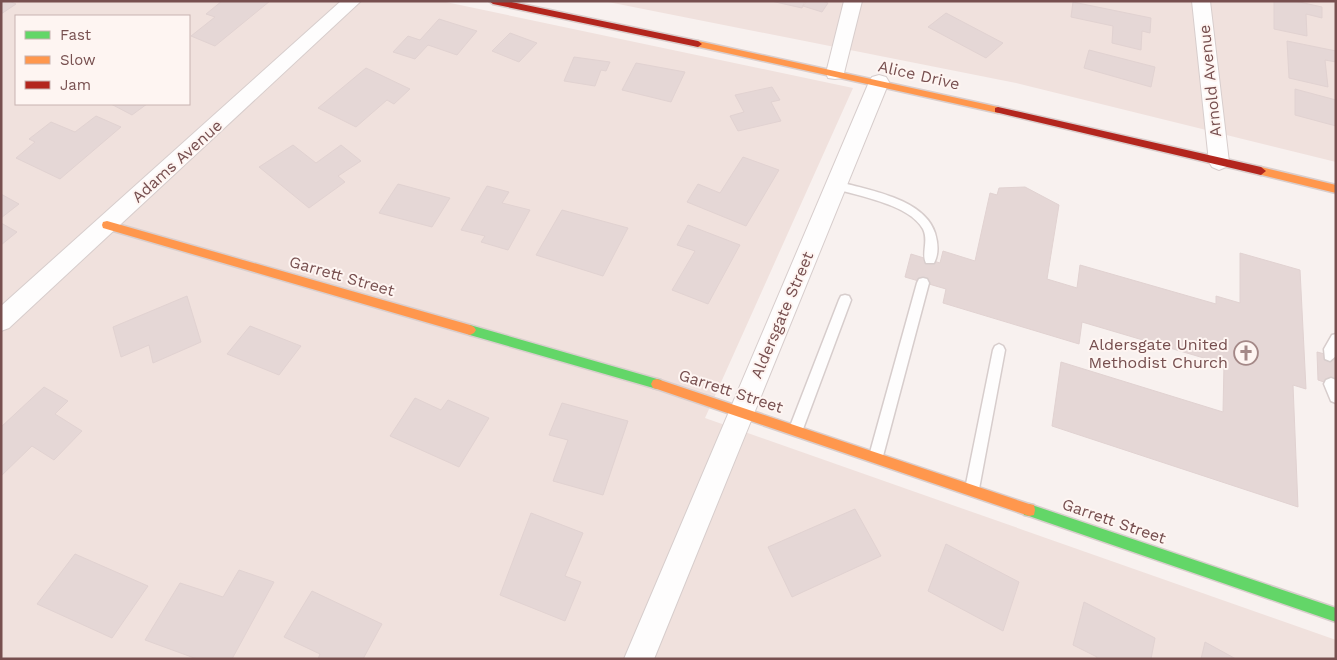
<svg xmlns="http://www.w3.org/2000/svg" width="1337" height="660" font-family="'Work Sans',sans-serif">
<rect width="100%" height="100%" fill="#f8f1ef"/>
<!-- residential -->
<path fill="#f0e1dd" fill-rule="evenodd" d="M1 1H441L853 88 705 418 1336 640V659H1ZM16 16H189V104H16Z
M603 1H1336V162L1016 83Z"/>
<!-- building -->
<path fill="#e5d7d6" stroke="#e1d2d1" d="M1 1H9L16 4 1 14Z
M222 1H270L215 46 191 36 215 17 206 14Z
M771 1H805L802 8Z
M807 1H822L828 3 822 12 803 6Z
M1274 1H1295L1322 7V18L1306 14 1307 36 1274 29Z
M1073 2 1151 18 1150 33 1142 31 1141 50 1112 43 1113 26 1071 17Z
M946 13 1003 43 986 58 928 27Z
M439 19 477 31 457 55 428 45 415 59 393 52 408 36 420 40Z
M510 33 537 43 519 62 492 51Z
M1287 41 1336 51V62L1325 60 1328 87 1289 78Z
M1089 50 1155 67 1151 87 1084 68Z
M574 57 610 62 606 71 601 70 595 86 564 81Z
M636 63 685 72 671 102 622 90Z
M366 68 410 89 394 104 387 100 356 127 318 108Z
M772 87 780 100 771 102 781 121 738 131 730 116 744 112 735 95Z
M1295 89 1336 100V126L1295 115Z
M111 104H147L132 115Z
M96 116 121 127 60 179 16 158 35 142 29 139 51 122 75 132Z
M293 145 316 163 341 145 361 161 338 176 345 182 309 208 259 167Z
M743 157 779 170 746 226 687 202 698 184 720 193Z
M398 184 450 198 432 227 379 213Z
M487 186 509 192 502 203 530 210 508 250 481 242 485 236 461 230Z
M1025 187 1059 205 1047 279 1077 288 1080 265 1216 304V296L1240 303V253L1300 270 1306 389 1293 385 1298 507 1052 426 1061 362 1223 412 1224 364 1082 322 1079 344 943 303 946 289 905 277 911 254 940 263 943 251 975 261 990 193 997 195 999 188Z
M1 194 19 204 1 218Z
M562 210 628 228 603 276 536 255Z
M1 223 17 232 1 245Z
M688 225 740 245 708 304 672 290 695 251 677 245Z
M187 296 201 342 153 363 149 345 121 357 113 327Z
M250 326 301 346 279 375 227 354Z
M1317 352 1336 357V386L1318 380Z
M44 387 68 401 55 414 82 431 54 460 32 446 1 476V427Z
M415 398 441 410 448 400 489 418 459 467 390 436Z
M562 403 628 421 603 495 553 481 568 440 549 435Z
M855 509 881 556 792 597 768 547Z
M531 513 583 533 565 576 581 582 565 621 500 595Z
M946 544 1019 582 1003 631 928 591Z
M75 554 148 586 112 638 37 604Z
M239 570 274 582 232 659H197L145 640 180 583 223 597Z
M312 591 382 624 363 659H318L320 654 284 637Z
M1084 602 1155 638 1151 659H1096L1097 657 1073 645Z
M1205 642 1236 659H1201Z"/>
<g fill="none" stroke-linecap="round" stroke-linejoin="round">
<!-- lane casing -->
<g stroke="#d7cdcc" stroke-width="3">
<path id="lane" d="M836 181C867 190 924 198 935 233 938 243 939 254 934 263H926C921 253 929 241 923 229 909 204 858 196 832 188L830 185 832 182Z
M923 278 927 279 929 283 883 456 881 461 876 463 871 461 869 456 917 283 919 279Z
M845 295 849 296 851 300 803 429 801 433 796 435 791 433 789 429 839 300 841 296Z
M1336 334V356L1330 361 1325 359 1324 349 1332 335Z
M999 344 1003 346 1005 350 979 489 977 494 972 496 967 494 965 489 993 350 995 346Z
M1331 378 1336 380V403L1331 401 1324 384 1326 380Z"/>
</g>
<!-- street casing -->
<g stroke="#d7cdcc" stroke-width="2">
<path id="street" d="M341 1H361L9 328 1 331V306Z
M844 1H862L844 73 842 78 835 79 828 78 826 73Z
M1192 1H1210L1229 162 1226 167 1219 170 1212 167 1209 162Z
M879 75 886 77 889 82 654 659H624L869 82 872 77Z"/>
</g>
<!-- fast casing -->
<g stroke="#d9cecd" stroke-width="3">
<path id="fast" d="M470 325 657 379 661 380 663 384 661 388 657 389 470 335 466 333 464 330 466 327Z
M1029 504 1336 608V622L1029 516 1024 515 1023 510 1024 505Z"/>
</g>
<!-- slow casing -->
<g stroke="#d9cecd" stroke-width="3">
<path id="slow" d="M698 41 998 107 1003 110 998 113 695 46V42Z
M1261 167 1336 185V193L1258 174 1256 171 1258 168Z
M107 221 470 325 474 327 476 330 474 333 470 335 103 228 102 225 103 222Z
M657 379 1029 504 1034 505 1035 510 1034 515 1029 516 657 389 653 388 651 384 653 380Z"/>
</g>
<!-- jam casing -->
<g stroke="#d9cecd" stroke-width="3">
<path id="jam" d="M489 1H507L698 41 702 44 698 47 493 4Z
M998 107 1261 167 1266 171 1261 175 995 112V108Z"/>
</g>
<!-- lane -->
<use href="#lane" fill="#fefdfd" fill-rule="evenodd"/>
<!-- street -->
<use href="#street" fill="#fefdfd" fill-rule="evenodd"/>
<!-- fast -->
<use href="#fast" fill="#63d668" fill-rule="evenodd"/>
<!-- slow -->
<use href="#slow" fill="#ff974d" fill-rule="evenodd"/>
<!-- jam -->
<use href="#jam" fill="#b3261e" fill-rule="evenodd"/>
</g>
<!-- icons -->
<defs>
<g id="church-ring" transform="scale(1.25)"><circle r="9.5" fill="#fef5f2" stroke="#a48887" stroke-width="1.5"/><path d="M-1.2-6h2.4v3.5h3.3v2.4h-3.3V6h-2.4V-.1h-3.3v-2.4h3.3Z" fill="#a48887"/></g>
</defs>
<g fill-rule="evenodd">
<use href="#church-ring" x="1246" y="353"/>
</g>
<g text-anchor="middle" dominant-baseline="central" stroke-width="4" stroke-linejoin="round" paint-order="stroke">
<!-- street labels -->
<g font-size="16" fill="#774f4f" stroke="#fef5f2">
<text transform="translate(919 75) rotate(13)">Alice Drive</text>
<text transform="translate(1210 81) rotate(-96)">Arnold Avenue</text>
<text transform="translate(177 161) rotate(-42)">Adams Avenue</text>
<text transform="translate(342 276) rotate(16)">Garrett Street</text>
<text transform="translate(782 315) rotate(-67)">Aldersgate Street</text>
<text transform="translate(731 391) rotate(18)">Garrett Street</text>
<text transform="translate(1114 521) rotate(19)">Garrett Street</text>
</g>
<!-- poi labels -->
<g font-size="16" fill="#774f4f" stroke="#fef5f2" text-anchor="end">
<text x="1228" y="344">Aldersgate United<tspan x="1228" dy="18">Methodist Church</tspan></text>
</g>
</g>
<!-- border -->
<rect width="1337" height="660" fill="none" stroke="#774f4f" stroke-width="5"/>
<!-- legend -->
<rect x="15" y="15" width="175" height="90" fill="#fef5f2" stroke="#c8b3b1"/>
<rect x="25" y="31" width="25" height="8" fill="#63d668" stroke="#c8b3b1"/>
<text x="60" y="40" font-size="15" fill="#774f4f">Fast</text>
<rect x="25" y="56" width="25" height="8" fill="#ff974d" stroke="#c8b3b1"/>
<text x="60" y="65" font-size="15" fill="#774f4f">Slow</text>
<rect x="25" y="81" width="25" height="8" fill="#b3261e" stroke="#c8b3b1"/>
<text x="60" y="90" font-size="15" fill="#774f4f">Jam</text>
</svg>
